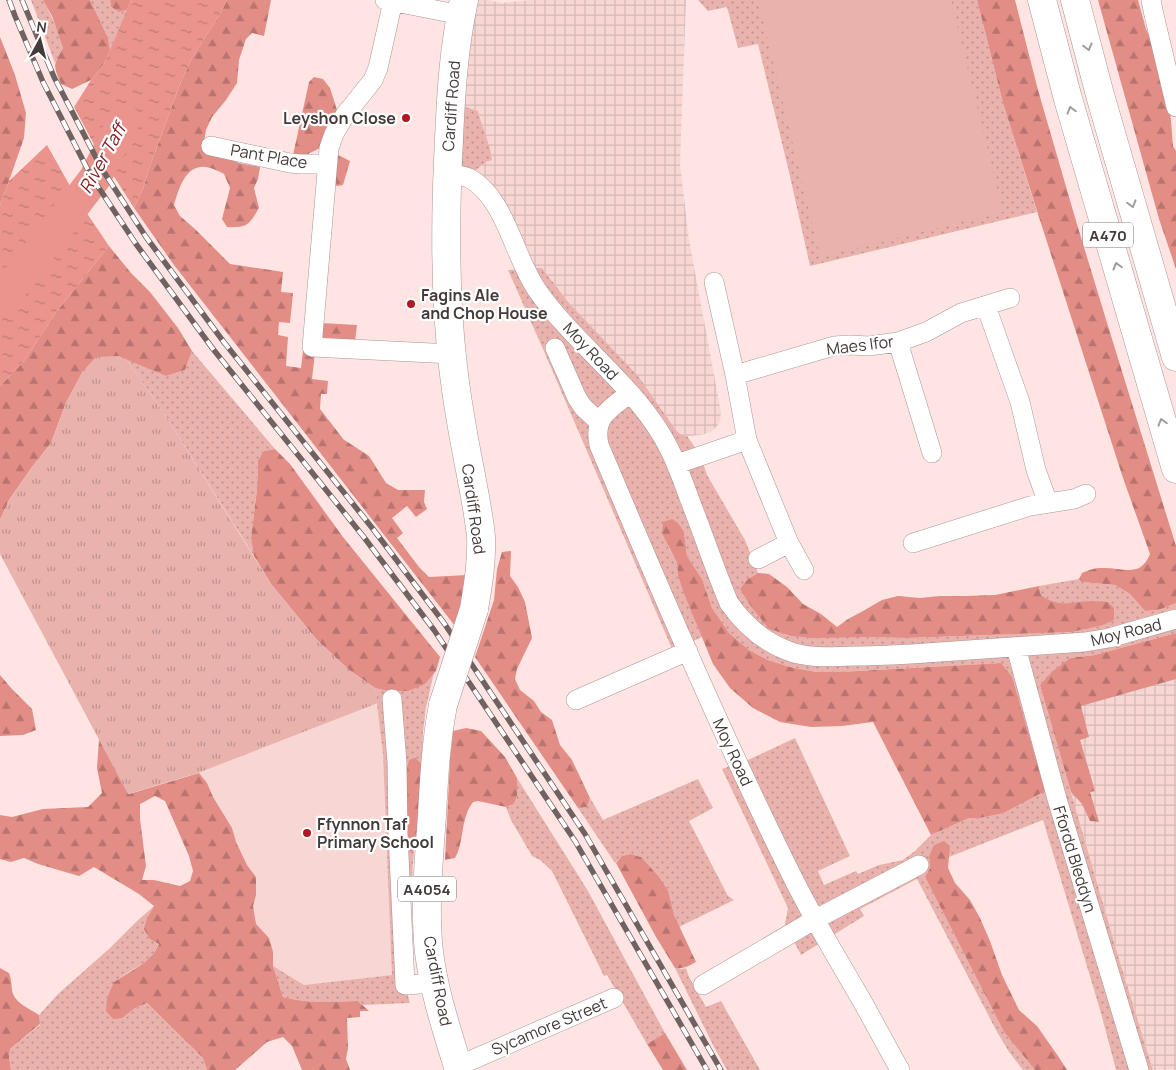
<svg xmlns="http://www.w3.org/2000/svg" width="1176" height="1070" font-family="Manrope,sans-serif">
<defs>
<pattern id="industrial-grid" width="8" height="8" patternUnits="userSpaceOnUse" patternTransform="scale(1.25)"><rect width="8" height="8" fill="#f7d6d3"/><path d="M0 4h8M4 0v8" fill="none" stroke="#d5b8b6"/></pattern>
<pattern id="grass-dots" width="8" height="8" patternUnits="userSpaceOnUse" patternTransform="scale(1.25)"><rect width="8" height="8" fill="#eab2ad"/><path d="M2 2h.1M6 6h.1" fill="none" stroke="#bf928e" stroke-width="1.8" stroke-linecap="round"/></pattern>
<pattern id="forest-firs" width="22" height="20" patternUnits="userSpaceOnUse" patternTransform="scale(1.25)"><rect width="22" height="20" fill="#e28d86"/><path d="M5 1l3.5 6h-7zM16 11l3.5 6h-7z" fill="#b9746f"/></pattern>
<pattern id="park-tufts" width="24" height="20" patternUnits="userSpaceOnUse" patternTransform="scale(1.25)"><rect width="24" height="20" fill="#eab2ad"/><path d="M3 7l-1-3M5 7V3M7 7l1-3M15 17l-1-3M17 17v-4M19 17l1-3" fill="none" stroke="#bf928e"/></pattern>
<pattern id="water-ripples" width="26" height="14" patternUnits="userSpaceOnUse" patternTransform="scale(1.25)"><rect width="26" height="14" fill="#eb948e"/><path d="M2 4q2-2 4 0t4 0M15 11q2-2 4 0t4 0" fill="none" stroke="#c07a75"/></pattern>
</defs>
<rect width="100%" height="100%" fill="#fee5e3"/>
<!-- built -->
<path fill="#f7d6d3" d="M378 703 383 754 393 975 304 985 240 946 198 773Z"/>
<!-- industrial -->
<path fill="url(#industrial-grid)" d="M464 0H489L501 3 531 0H686L680 164 689 240 721 412 720 421 717 426 711 432 701 435 687 436 680 434 675 429 569 303 542 268 525 269 467 177 486 162 492 160 478 111 451 102Z
M1176 633V1070H1153L1119 959 1040 685Z"/>
<!-- grass -->
<path fill="url(#grass-dots)" d="M31 0H43C52 16 58 31 63 48L55 63Z
M90 0H110L111 7 119 12 127 10 110 50 108 38Z
M698 0H977L1003 103 1037 212 810 266 789 172 758 44 738 48 727 7 708 11Z
M450 102 478 111C482 128 490 143 492 160L486 162 467 177 447 173Z
M542 268 569 303 638 376 675 429 680 434 687 436 701 456 707 475 745 540 758 573 748 579 750 605 864 637 907 638 1071 632 1092 601C1074 604 1056 607 1041 595L1039 586 1079 579 1082 582 1115 585 1130 594 1145 611 1159 610 1176 603V633L1095 655 1070 658 1040 685 1119 959 1153 1070H1116L1101 1013 1043 820 949 857V846L944 842 935 845 929 856 930 868 925 877 1004 1032 1035 1070H1023L1009 1052 996 1030 917 879 860 909 864 916 801 955 785 924 788 908 722 769 750 759 795 738 850 856 818 871 824 885 856 871 858 874 879 865 903 860 915 851 931 835 969 818H979L1001 663 840 672H816L790 667 768 660 749 650 729 633 712 608 702 579 687 556 684 532 668 546 677 563 678 576 702 637 673 651 543 349 508 270Z
M192 351 275 449 264 451 258 460 257 489 251 538 254 556 163 412 126 359 166 376 185 370Z
M434 672 426 708 423 732 422 764 407 788 406 803 411 853 414 850 405 972V985L410 1003 363 1005 358 1001C331 1002 310 1004 283 997L273 966 304 985 392 975 383 754 375 688 388 691 425 684Z
M517 778 588 891 665 1033 647 1044 607 975 604 976 552 871 540 860 532 856 511 820 506 807 514 804 517 796Z
M698 779 713 808 689 821 728 896 734 900 679 927 674 915 641 857C628 853 625 853 615 863L578 808 587 807 590 798 603 820Z
M154 906 147 918 159 943 154 953 144 963 130 971 114 982 121 1018 135 1008 147 1003 203 1058 207 1070H11L9 1057 10 1049 40 1025 39 1015 58 994 110 948 136 922Z
M675 968 682 969 686 968 689 977 706 1007 721 1001 760 1070H727L714 1047Z"/>
<!-- forest -->
<path fill="url(#forest-firs)" fill-rule="evenodd" d="M43 0H90L108 38 110 50 104 64 91 80 72 89 61 84C53 65 53 66 63 48L52 16Z
M110 0H131L127 10 119 12 111 7Z
M227 0H271L264 36 252 33 246 39 239 60 237 83 226 100 212 117 206 130 204 142 228 158 239 163 260 167 258 179 254 188 259 208C249 225 248 228 227 227L222 219 230 188 224 174C218 171 208 166 201 167 184 168 178 192 174 205L180 216 195 229 230 264 283 272 281 292 293 293 290 323 279 322 278 335 288 337 286 366 301 368 303 351 315 353 312 379 328 381 327 394H321L320 409 344 440 346 441 369 456 386 483 398 490H425L424 502 427 509 416 517 407 506 392 518 403 533 397 538 419 567 429 577 468 575 464 593 455 626 174 265 134 208 143 189 149 169 180 84 192 58 220 14Z
M977 0H1015L1038 90 1076 221 1108 326 1176 546V603L1159 610 1145 611 1130 594 1115 585 1082 582 1079 579 1082 573C1089 570 1094 568 1102 568 1122 567 1140 579 1150 554L1123 478 1037 211 1003 103Z
M1098 0H1138L1146 29 1160 59 1169 96 1173 146 1176 151V269L1159 219Z
M0 37 15 75 26 113 24 138 9 181 0 205Z
M314 77 323 79 330 88 337 110 320 148 302 157 293 155 309 82Z
M336 154 350 161 343 185 337 186 330 181Z
M109 246 131 273 150 292 178 328 192 351 185 370 166 376 118 356 83 371 66 403 51 443 32 467 9 500 0 520V386L24 361 57 311Z
M321 323 357 325 355 342 319 340Z
M275 449 290 464 343 537 440 657 436 671 425 684 408 691H388L375 688 349 670 317 640 271 584 254 556 251 538 257 489 258 460 264 451Z
M672 519 678 523 684 532 687 556 702 579 712 608 729 633 749 650 768 660 790 667 816 672H840L1001 663 1012 677 1045 791 1003 813 979 818H969L931 835 873 722 842 726 811 727 780 722 753 708 730 688 713 664 685 596 678 576 677 563 662 533 663 522Z
M511 551 510 576 518 587 525 602 532 638 517 669 515 679 520 690 534 701 541 712 552 720 560 745 572 760 590 798 587 807 578 808 475 657 494 600 497 569 502 552Z
M758 573 769 574 787 587 803 604 821 614 837 627 848 619 863 611 882 600 898 596 920 598 940 596H966L995 595 1039 586 1041 595C1058 608 1072 602 1092 601 1097 601 1103 602 1108 602L1114 608V620L1103 625 1071 632 907 638 864 637 814 638 792 636 769 629 750 605 740 589 748 579Z
M1176 633V679L1081 706 1089 737 1080 740 1095 791 1090 792 1099 822 1090 821 1082 804 1071 792 1040 685 1053 671 1070 658 1095 655Z
M0 675 12 689 32 709 36 730 23 735 0 736Z
M466 728 481 731 505 757 517 778V796L514 804 506 807 478 801 473 802C471 805 468 809 467 813 461 828 463 844 455 858L445 860 450 759 453 731Z
M99 739 129 794 199 773 207 783 213 797 232 828 236 842 247 865 256 877V895L253 906 256 924 269 938 273 952V966L283 997C310 1004 331 1002 358 1001L369 1011H360V1017L347 1018 348 1048 346 1059 350 1070H302L292 1046 283 1037 267 1042 235 1070H207L203 1058 147 1003 135 1008 122 1018 113 1019 106 1011 107 998 114 982 144 963 154 953 159 944 150 939 144 929 147 918 154 906 139 894 94 867 79 876 38 864 24 858 11 862 0 859V815L12 817 43 809 88 807 102 793 97 768ZM155 796 165 801 189 856 193 871 190 881 180 886 154 880H142L146 866 140 819V804Z
M415 758 422 764 421 808 414 850 411 853 407 848 406 773 409 760Z
M944 841 950 846 948 868 955 883 970 900 980 918 990 941 1002 975 1019 1010 1037 1026 1058 1056 1067 1070H1035L1004 1032 925 877 930 868 929 856 934 845Z
M630 854 641 857 659 877 668 891 674 915 696 962C688 966 684 969 675 968L656 937 616 863 622 856Z
M0 968 9 973C12 980 11 987 13 994 17 1004 30 1009 39 1015L40 1024 10 1049 9 1057 11 1070H0Z
M665 1033 687 1070H663L647 1044Z"/>
<!-- park -->
<path fill="url(#park-tufts)" d="M118 356 126 359 163 412 271 584 317 640 349 670 375 688 378 703 198 773 128 794 0 554V520L9 500 32 467 51 443 66 403 83 371 96 357Z"/>
<!-- pitch -->
<path fill="#eab2ad" d="M758 0H951L1003 212 820 257Z"/>
<!-- water -->
<path fill="url(#water-ripples)" d="M131 0H227L220 14 192 58 180 84 149 169 143 189 134 208 96 148 74 107 91 80 104 64Z
M47 145 78 200 109 246 57 311 24 361 0 386V205L9 181Z"/>
<g fill="none" stroke-linecap="round" stroke-linejoin="round">
<!-- river -->
<path stroke="#eb948e" stroke-width="32" d="M0 302 95 178 124 120"/>
<!-- minor casing -->
<g stroke="#ab9593" stroke-width="20">
<path id="minor" d="M385 0 461 15
M1151 0 1154 15 1176 107
M393 1 378 68 373 80 345 115 334 134 329 148 312 347 452 354
M211 146 290 163 301 164H327
M447 173C454 175 462 175 469 178 505 197 514 257 537 290 573 342 627 379 661 434 674 455 682 479 691 503 704 536 715 570 729 603 745 626 766 644 794 653 813 658 834 657 854 656 873 656 892 655 911 654 969 650 1027 646 1085 642L1109 638 1176 619
M714 282 735 375 747 440 789 543 804 570
M986 306 1020 402 1036 470 1048 503
M898 342 932 453
M555 348 577 398 583 407 599 422
M735 375 834 346 850 345 869 346 898 342 926 332 961 313 1010 298
M630 393C610 409 593 416 599 445 660 590 722 735 792 876 813 919 838 959 862 1001 875 1024 887 1047 900 1070
M677 464 747 440
M913 543 1030 506 1074 499 1086 494
M758 559 789 543
M1016 647 1057 799 1139 1070
M392 699 397 763 398 834 405 985 435 983
M576 700 688 651
M703 985 814 920 919 865
M458 1066 614 998"/>
</g>
<!-- primary casing -->
<g stroke="#ab9593" stroke-width="29">
<path id="primary" d="M464 0C454 46 451 92 449 139 445 214 444 291 453 366 457 401 463 435 470 470 474 492 479 515 481 537 482 562 478 585 474 609
M443 705C436 741 434 778 432 815 429 860 424 906 429 952 434 992 447 1031 459 1070"/>
</g>
<!-- trunk casing -->
<g stroke="#ab9593" stroke-width="29">
<path id="trunk" d="M1042 0 1068 99 1176 469
M1075 0 1100 95 1176 357"/>
</g>
<!-- minor -->
<use href="#minor" stroke="#fff" stroke-width="19"/>
<!-- primary -->
<use href="#primary" stroke="#fff" stroke-width="28"/>
<!-- trunk -->
<use href="#trunk" stroke="#fff" stroke-width="28"/>
<!-- rail casing -->
<g stroke="#6f6261" stroke-width="5.5">
<path id="rail" d="M9 0 15 16 43 82 91 176 136 244 213 349 363 536 434 630 575 841 707 1070
M22 0 54 77 102 169 146 237 223 341 373 529 444 623 585 834 721 1070"/>
</g>
<!-- rail -->
<use href="#rail" stroke="#fff" stroke-width="4" stroke-dasharray="11" stroke-linecap="butt"/>
<!-- primary-bridge casing -->
<g stroke="#ab9593" stroke-width="29" stroke-linecap="butt">
<path id="primary-bridge" d="M443 705 474 609"/>
</g>
<!-- primary-bridge -->
<use href="#primary-bridge" stroke="#fff" stroke-width="28"/>
</g>
<!-- one-way arrows -->
<defs><path id="oneway-chevron" d="M-2-3.5L2.5 0L-2 3.5" fill="none" stroke-width="1.6" stroke-linecap="round" stroke-linejoin="round" transform="scale(1.25)"/></defs>
<g stroke="#a19c9c">
<use href="#oneway-chevron" transform="translate(1088 47) rotate(75)"/>
<use href="#oneway-chevron" transform="translate(1071 110) rotate(-106)"/>
<use href="#oneway-chevron" transform="translate(1132 204) rotate(74)"/>
<use href="#oneway-chevron" transform="translate(1117 266) rotate(-106)"/>
<use href="#oneway-chevron" transform="translate(1162 422) rotate(-106)"/>
</g>
<!-- markers -->
<g fill="#ad1924" stroke="#fff" stroke-width="2">
<circle cx="406" cy="118" r="5"/>
<circle cx="411" cy="304" r="5"/>
<circle cx="307" cy="833" r="5"/>
</g>
<g text-anchor="middle" dominant-baseline="central" stroke-width="4.5" stroke-linejoin="round" paint-order="stroke">
<!-- shield labels -->
<g fill="#fff" stroke="#7b7574" stroke-width="1">
<rect x="1083" y="222.5" width="50" height="25" rx="4"/>
<rect x="398" y="876.5" width="58" height="25" rx="4"/>
</g>
<g font-size="15" font-weight="bold" fill="#433a39">
<text x="1108" y="235">A470</text>
<text x="427" y="889">A4054</text>
</g>
<!-- street labels -->
<g font-size="16" fill="#433a39" stroke="#fff">
<text transform="translate(451 106) rotate(-86)">Cardiff Road</text>
<text transform="translate(269 156) rotate(10)">Pant Place</text>
<text transform="translate(860 345) rotate(-7)">Maes Ifor</text>
<text transform="translate(591 351) rotate(47)">Moy Road</text>
<text transform="translate(474 509) rotate(82)">Cardiff Road</text>
<text transform="translate(1126 632) rotate(-14)">Moy Road</text>
<text transform="translate(733 752) rotate(65)">Moy Road</text>
<text transform="translate(1075 859) rotate(73)">Ffordd Bleddyn</text>
<text transform="translate(438 981) rotate(79)">Cardiff Road</text>
<text transform="translate(549 1026) rotate(-23)">Sycamore Street</text>
</g>
<!-- poi labels -->
<g font-size="16" font-weight="bold" fill="#433a39" stroke="#fff" text-anchor="start">
<text x="396" y="118" text-anchor="end">Leyshon Close</text>
<text x="421" y="295">Fagins Ale<tspan x="421" dy="18">and Chop House</tspan></text>
<text x="317" y="824">Ffynnon Taf<tspan x="317" dy="18">Primary School</tspan></text>
</g>
<!-- water labels -->
<g font-size="18" font-style="italic" fill="#842022" stroke="#fff">
<text transform="translate(102 158) rotate(-61)">River Taff</text>
</g>
</g>
<!-- north arrow -->
<g transform="translate(40 40) rotate(7)" stroke="#ffffff" stroke-width="4" paint-order="stroke">
<path d="M0-4L9 19L0 12L-9 19Z" fill="#433a39"/>
<text y="-8" font-size="14" font-weight="bold" text-anchor="middle" fill="#433a39">N</text>
</g>
</svg>
